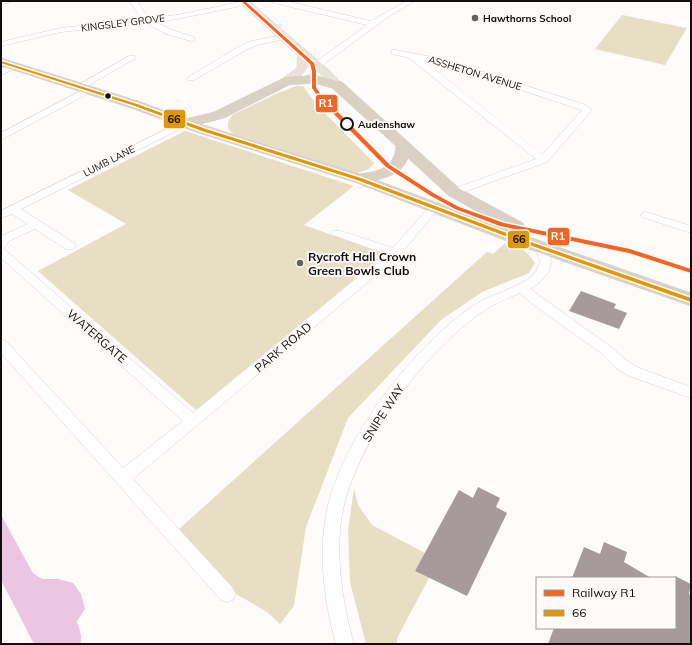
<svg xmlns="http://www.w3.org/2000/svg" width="692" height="645" font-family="Mulish,sans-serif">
<rect width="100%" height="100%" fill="#fefbfa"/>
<!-- green -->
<path fill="#e7dec3" d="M622 15 687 28 665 65 595 49Z
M296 86H303L316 104 374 163 369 169 357 173 234 134 228 129V122L232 115 278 93Z
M185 131 354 186 304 225 385 254 196 410 38 271 126 224 68 190Z
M508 241C520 246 528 253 535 263L529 273 482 292 441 320 348 418 306 527 294 606 280 624 267 612 236 594 178 530 487 252 493 254Z
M354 488 358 505 372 525 425 553 415 571 429 578 397 638V644H366L350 582 348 530Z"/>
<!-- water -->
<path fill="#ecc5e2" d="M1 515 33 573 42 579H58L73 583 81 594 85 609 77 621 81 635V644H34L1 580Z"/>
<!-- building -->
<path fill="#a69a9c" d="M581 291 616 304 614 308 627 313 619 329 569 311Z
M478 487 500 498 496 507 507 513 467 596 415 571 459 490 473 498Z
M604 542 627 552 624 562 651 578H572L584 547 600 554Z
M675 576 691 584 689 594 691 595V644H548L554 628H675Z"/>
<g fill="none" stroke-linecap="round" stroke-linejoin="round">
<!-- minor casing -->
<g stroke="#d7d4d3" stroke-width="1">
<path id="minor" d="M1 1H13L1 5Z
M129 1H137L149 18 177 15 245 1 250 3 246 5 177 19 156 22 172 30 194 37V41H191L166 34 146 23 61 32 1 46V42L61 28 142 19Z
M273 1H286L371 21 406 1H415L385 19 312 73 291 82 287 79 288 77 306 69 367 25 274 3Z
M282 35 286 37 285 39 257 45 246 50 194 80H188L187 78 240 46 252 41Z
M392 50H395L443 59 586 105 592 110 547 162 458 194H450L449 192 450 190 536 159 409 58 392 54 391 52ZM423 60 438 63 582 110 542 155Z
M129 56H135L136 58 82 89 79 90 75 87Z
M13 63 16 64 17 66 16 68 1 75V69Z
M88 87 92 90 91 92 1 140V133Z
M185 120 190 123 188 125 21 209 74 243 76 246 74 249H66L35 229 9 241 4 249 193 413 386 254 333 235 331 233 333 231H341L393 248 431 205H439L440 207 399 256 133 479 233 588 236 594 233 600 227 602 221 600 1 353V339L6 341 123 468 183 421 1 258V236L28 224 12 214 1 218V211Z
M646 212 691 226V233L642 217 640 215 642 213Z
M541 243 545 244C558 264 548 278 530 289L611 347 626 360 639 368 691 387V398L629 376 616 368 601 353 535 306 520 293C505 299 492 305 479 314 421 356 351 449 341 521 336 562 343 605 354 644H336C325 605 319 562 325 521 336 446 409 351 470 308 488 294 519 289 534 274 537 271 538 266 540 261L535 247 537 244Z"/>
</g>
<!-- major casing -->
<g stroke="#d9d7d7" stroke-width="1">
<path id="major" d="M238 1H249L330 71 343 85 341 87H333L322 75 308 64C307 74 292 86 282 83L280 81 282 79 297 68 298 56Z"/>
</g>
<!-- highway casing -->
<g stroke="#d9d7d7" stroke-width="1">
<path id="highway" d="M1 58 141 102 186 119 214 112 286 77 314 75 342 82 460 189 523 223 525 227 523 231 517 232 511 231 448 195 408 158C403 172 389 177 376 180L529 237 691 293V306L517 245 354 182 199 133 131 108 1 66ZM314 83 332 88 396 146C394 169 379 171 360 174L200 124 224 118 289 85Z"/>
</g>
<!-- minor -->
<use href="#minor" fill="#fffefe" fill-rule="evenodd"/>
<!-- major -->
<use href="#major" fill="#e9e2db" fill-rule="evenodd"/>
<!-- highway -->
<use href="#highway" fill="#dad0c3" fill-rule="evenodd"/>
<!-- bus-1 casing -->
<g stroke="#fffaf9" stroke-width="3">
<path id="bus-1" d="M1 61 137 104 206 129 361 178 525 240 691 298V302L521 242 357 180 202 131 135 106 1 63Z"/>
</g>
<!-- bus-1 -->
<use href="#bus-1" fill="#e09701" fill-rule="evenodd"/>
<!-- rail-1 casing -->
<g stroke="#fffaf9" stroke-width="3">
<path id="rail-1" d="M241 1H245L314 63 316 71V88L326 100 390 165 435 194 459 207 504 223 630 249 691 269V273L629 253 500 226 455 209 431 196 386 167 322 102 312 88V71L310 64Z"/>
</g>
<!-- rail-1 -->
<use href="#rail-1" fill="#f26522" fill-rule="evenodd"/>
</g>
<!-- markers -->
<g fill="#646160" stroke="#fffaf9" stroke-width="1.5">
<circle cx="475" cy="18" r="4"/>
<circle cx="300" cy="263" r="4"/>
</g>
<circle fill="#110e0d" stroke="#fffaf9" stroke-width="1.5" cx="108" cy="96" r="3.5"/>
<circle fill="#fffaf9" stroke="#110e0d" stroke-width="2" cx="347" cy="124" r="6"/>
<g text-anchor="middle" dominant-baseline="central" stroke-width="4" stroke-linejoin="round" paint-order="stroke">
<!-- far-poi labels -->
<g font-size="10" font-weight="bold" fill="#110e0d" stroke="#fffaf9" text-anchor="start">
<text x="483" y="18">Hawthorns School</text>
</g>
<!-- far-street labels -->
<g font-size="10" fill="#110e0d" stroke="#fffaf9">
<text transform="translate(123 23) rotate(-7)">KINGSLEY GROVE</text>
<text transform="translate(475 73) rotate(17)">ASSHETON AVENUE</text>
<text transform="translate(109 161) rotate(-27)">LUMB LANE</text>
</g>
<!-- far-stop labels -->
<g font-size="10" font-weight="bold" fill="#110e0d" stroke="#fffaf9" text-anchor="start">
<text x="358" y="124">Audenshaw</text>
</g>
<!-- poi labels -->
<g font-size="12" font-weight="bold" fill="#110e0d" stroke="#fffaf9" text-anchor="start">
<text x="308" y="256">Rycroft Hall Crown<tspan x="308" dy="14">Green Bowls Club</tspan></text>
</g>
<!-- street labels -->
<g font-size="12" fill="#110e0d" stroke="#fffaf9">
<text transform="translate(97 336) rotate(41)">WATERGATE</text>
<text transform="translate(283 347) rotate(-40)">PARK ROAD</text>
<text transform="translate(383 413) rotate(-57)">SNIPE WAY</text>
</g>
</g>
<g stroke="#fffaf9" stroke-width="1.5">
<rect x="315" y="94" width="23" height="19" rx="4" fill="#f26522"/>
<rect x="163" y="109" width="23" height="20" rx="4" fill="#e09701"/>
<rect x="547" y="227" width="23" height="19" rx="4" fill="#f26522"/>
<rect x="507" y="230" width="23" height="19" rx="4" fill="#e09701"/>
</g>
<g font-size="11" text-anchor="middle" font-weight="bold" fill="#fff">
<text x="326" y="107">R1</text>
<text x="558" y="240">R1</text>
</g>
<g font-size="11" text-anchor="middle" font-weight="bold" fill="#111">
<text x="174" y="123">66</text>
<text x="519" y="243">66</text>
</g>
<!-- border -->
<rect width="692" height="645" fill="none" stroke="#110e0d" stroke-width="4"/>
<!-- legend -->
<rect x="536" y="577" width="140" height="52" fill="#fffaf9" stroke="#a09c9b"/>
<rect x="544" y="590" width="20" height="6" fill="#f26522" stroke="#a09c9b"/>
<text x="572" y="597" font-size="12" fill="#110e0d">Railway R1</text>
<rect x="544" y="610" width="20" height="6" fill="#e09701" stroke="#a09c9b"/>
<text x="572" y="617" font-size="12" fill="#110e0d">66</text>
</svg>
